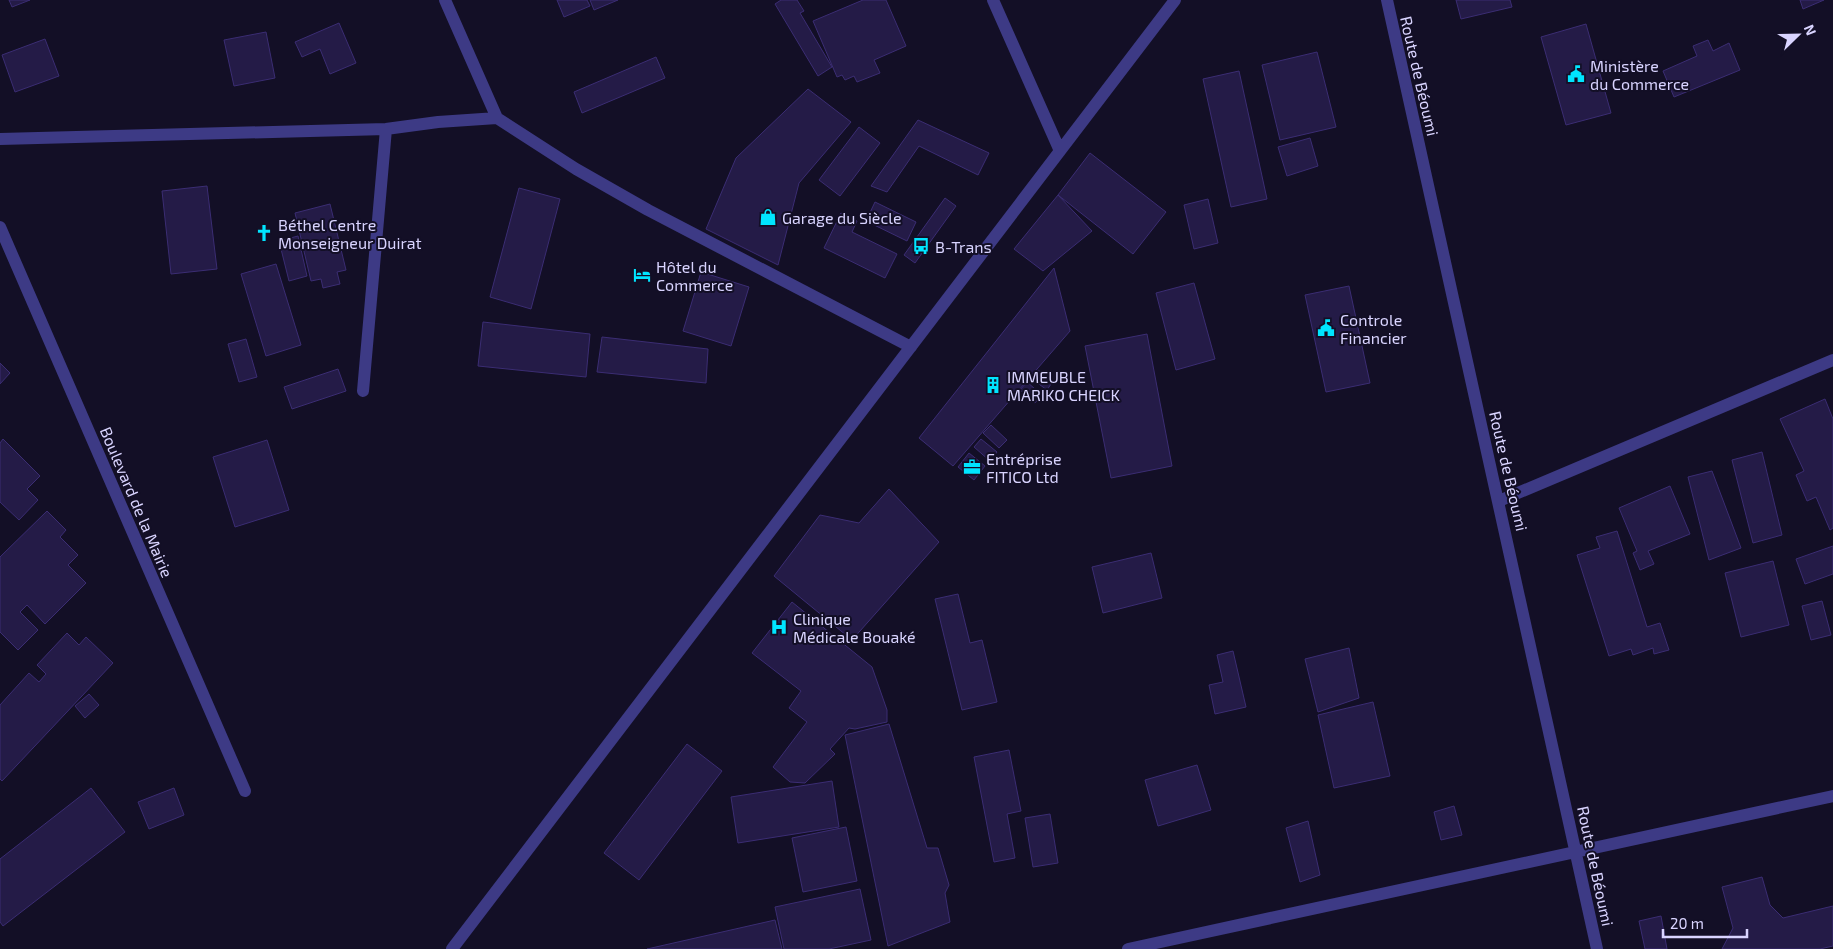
<svg xmlns="http://www.w3.org/2000/svg" width="1833" height="949" font-family="'Exo 2',sans-serif">
<rect width="100%" height="100%" fill="#130f26"/>
<!-- building -->
<path fill="#241b47" stroke="#3b2d73" d="M9 0H30L12 7Z
M557 0H587L590 6 564 17Z
M590 0H618L594 10Z
M781 0H797L804 11 800 13 832 67 818 76 775 4Z
M863 0H886L906 46 874 60 880 73 857 82 854 76 845 80 842 75 837 77 813 21Z
M1456 0H1510L1512 7 1461 19Z
M1800 0H1824L1803 9Z
M339 23 356 63 330 74 320 49 302 57 295 42Z
M1586 24 1611 113 1566 125 1541 37Z
M266 32 275 78 234 86 224 40Z
M45 39 59 76 15 92 2 55Z
M1708 40 1713 51 1729 43 1740 70 1674 97 1663 71 1697 56 1693 46Z
M1317 52 1336 127 1280 140 1262 65Z
M656 57 665 78 582 113 574 92Z
M1239 71 1267 199 1231 207 1203 79Z
M808 89 851 122 799 183 778 265 706 229 736 158Z
M918 120 989 153 978 175 919 146 887 192 871 186Z
M859 127 880 143 840 196 819 180Z
M1310 138 1318 166 1287 176 1278 147Z
M1090 153 1166 212 1133 254 1058 195Z
M207 186 217 269 171 274 162 191Z
M519 188 560 199 531 309 490 297Z
M1058 195 1092 231 1043 271 1014 249Z
M945 198 956 206 915 263 904 255Z
M1208 199 1218 243 1194 249 1184 205Z
M875 202 916 222 907 241 866 221Z
M330 204 346 270 337 272 340 284 323 288 321 279 311 281 295 213Z
M841 213 857 221 852 232 897 254 885 278 824 248Z
M298 236 307 276 289 281 279 241Z
M276 264 301 345 266 356 241 274Z
M1054 268 1070 331 953 466 919 438Z
M701 272 749 287 731 346 683 331Z
M1194 283 1215 359 1176 370 1156 293Z
M1349 286 1370 383 1326 392 1305 295Z
M483 322 590 334 586 377 478 366Z
M1147 334 1172 466 1111 478 1085 346Z
M602 337 708 349 706 383 597 372Z
M246 339 257 377 239 382 228 344Z
M0 363 10 373 0 384Z
M338 369 346 391 292 409 284 387Z
M1038 370 1053 381 1047 390 1032 379Z
M1027 382 1042 395 1035 403 1020 390Z
M1825 399 1833 419V528L1830 530 1816 497 1807 501 1796 475 1804 471 1780 419Z
M991 425 1007 440 999 448 983 433Z
M3 439 40 476 27 489 38 500 19 520 0 502V443Z
M981 439 997 452 990 461 974 447Z
M267 440 289 510 235 527 213 457Z
M1762 452 1782 535 1753 543 1732 460Z
M969 453 985 466 974 480 958 467Z
M1712 471 1741 548 1709 560 1688 477Z
M1670 486 1690 534 1648 551 1654 564 1640 570 1633 553 1637 551 1619 508Z
M889 489 939 542 852 640 774 576 820 515 859 523Z
M47 511 66 530 60 537 78 555 68 565 86 583 45 624 27 605 20 612 38 630 18 650 0 632V557Z
M1617 531 1647 627 1660 623 1669 650 1654 654 1653 648 1633 655 1631 649 1609 656 1577 555 1600 548 1596 537Z
M1833 546V574L1805 584 1796 559Z
M1151 553 1162 598 1103 613 1092 567Z
M1773 561 1789 625 1741 637 1725 573Z
M958 594 970 643 982 640 997 702 962 710 935 599Z
M1822 601 1831 635 1811 640 1802 606Z
M792 602 872 667 887 710V722L855 729 849 728 830 749 835 754 805 783 790 782 773 767 807 722 789 708 801 691 752 653Z
M67 633 79 645 86 637 113 663 2 781 0 779V705L29 673 39 682 46 674 37 665Z
M1349 648 1359 698 1318 712 1305 659Z
M1233 651 1246 707 1215 714 1209 685 1223 682 1217 655Z
M89 694 99 705 85 718 75 706Z
M1373 702 1390 776 1334 788 1318 715Z
M889 724 927 848H938L949 885 945 893 950 922 888 946 845 735Z
M687 744 722 771 639 880 604 853Z
M1009 750 1021 811 1007 814 1015 858 994 862 974 757Z
M1197 765 1211 810 1158 826 1145 780Z
M832 781 839 827 738 843 731 797Z
M91 788 125 832 3 926 0 922V859Z
M174 788 184 815 149 829 138 802Z
M1454 806 1462 835 1441 840 1434 812Z
M1050 814 1058 863 1033 867 1025 818Z
M1308 821 1320 875 1300 882 1286 828Z
M846 827 857 881 803 892 792 838Z
M1762 877 1770 905 1783 918 1833 906V946L1820 949H1722L1733 928 1722 887Z
M860 889 871 940 829 949H784L775 907Z
M1661 916 1667 949H1645L1639 921Z
M775 920 782 949H647Z"/>
<g fill="none" stroke-linecap="round" stroke-linejoin="round">
<!-- minor -->
<path stroke="#3d3a85" stroke-width="12" d="M445 0 497 118
M993 0 1060 151
M1387 0 1597 949
M0 139 386 129 438 122 497 118 576 169 648 210 911 347
M0 227 245 791
M363 391 386 129
M1499 501 1833 360
M452 949 1175 0
M1128 949 1833 796"/>
</g>
<!-- icons -->
<defs>
<g id="civic-bare" transform="scale(1.35)"><path d="M-.6-6.5H3V-4.5H.6V-3L4-1V1h2V6H-6V1h2V-1L-.6-3ZM-1.2 2.5V6h2.4V2.5Z" fill="#00e5ff" stroke="#130f26" stroke-width="2.5" paint-order="stroke"/></g>
<g id="shop-bare" transform="scale(1.35)"><path d="M-5-2.5h2.3a2.7 3.5 0 0 1 5.4 0H5L5.5 6h-11ZM-1.5-2.5h3a1.5 2.3 0 0 0-3 0Z" fill="#00e5ff" stroke="#130f26" stroke-width="2.5" paint-order="stroke"/></g>
<g id="church-bare" transform="scale(1.35)"><path d="M-1.2-6h2.4v3.5h3.3v2.4h-3.3V6h-2.4V-.1h-3.3v-2.4h3.3Z" fill="#00e5ff" stroke="#130f26" stroke-width="2.5" paint-order="stroke"/></g>
<g id="bus-bare" transform="scale(1.35)"><path d="M-5-6H5V4H4V6H2V4H-2V6H-4V4H-5ZM-3.5-4V0h7V-4ZM-3.5 1.2v1.5H-2V1.2ZM2 1.2v1.5H3.5V1.2Z" fill="#00e5ff" stroke="#130f26" stroke-width="2.5" paint-order="stroke"/></g>
<g id="hotel-bare" transform="scale(1.35)"><path d="M-6-4.5h1.5V1H6V5H4.5V3h-9V5H-6ZM-4 0a1.8 1.8 0 1 1 3.6 0ZM.5 0V-2.5h3Q6-2.5 6 0Z" fill="#00e5ff" stroke="#130f26" stroke-width="2.5" paint-order="stroke"/></g>
<g id="building-bare" transform="scale(1.35)"><path d="M-4-6H4V6H1V3H-1V6H-4ZM-2.5-4.3h1.7v1.8h-1.7ZM.8-4.3h1.7v1.8H.8ZM-2.5-1h1.7V.8h-1.7ZM.8-1h1.7V.8H.8Z" fill="#00e5ff" stroke="#130f26" stroke-width="2.5" paint-order="stroke"/></g>
<g id="office-bare" transform="scale(1.35)"><path d="M-6-3h4V-5.5h4V-3h4V5H-6ZM-1-4.5V-3h2v-1.5ZM-6 0V1H6V0Z" fill="#00e5ff" stroke="#130f26" stroke-width="2.5" paint-order="stroke"/></g>
<g id="hospital-bare" transform="scale(1.35)"><path d="M-5-5h3v3.5h4V-5h3V5h-3V1.5h-4V5h-3Z" fill="#00e5ff" stroke="#130f26" stroke-width="2.5" paint-order="stroke"/></g>
</defs>
<g fill-rule="evenodd">
<use href="#civic-bare" x="1576" y="74"/>
<use href="#shop-bare" x="768" y="217"/>
<use href="#church-bare" x="264" y="233"/>
<use href="#bus-bare" x="921" y="246"/>
<use href="#hotel-bare" x="642" y="275"/>
<use href="#civic-bare" x="1326" y="328"/>
<use href="#building-bare" x="993" y="385"/>
<use href="#office-bare" x="972" y="467"/>
<use href="#hospital-bare" x="779" y="627"/>
</g>
<g text-anchor="middle" dominant-baseline="central" stroke-width="4" stroke-linejoin="round" paint-order="stroke">
<!-- poi labels -->
<g font-size="16" fill="#d9d4ff" stroke="#130f26" text-anchor="start">
<text x="1590" y="65">Ministère<tspan x="1590" dy="18">du Commerce</tspan></text>
<text x="782" y="217">Garage du Siècle</text>
<text x="278" y="224">Béthel Centre<tspan x="278" dy="18">Monseigneur Duirat</tspan></text>
<text x="935" y="246">B-Trans</text>
<text x="656" y="266">Hôtel du<tspan x="656" dy="18">Commerce</tspan></text>
<text x="1340" y="319">Controle<tspan x="1340" dy="18">Financier</tspan></text>
<text x="1007" y="376">IMMEUBLE<tspan x="1007" dy="18">MARIKO CHEICK</tspan></text>
<text x="986" y="458">Entréprise<tspan x="986" dy="18">FITICO Ltd</tspan></text>
<text x="793" y="618">Clinique<tspan x="793" dy="18">Médicale Bouaké</tspan></text>
</g>
<!-- street labels -->
<g font-size="16" fill="#d9d4ff" stroke="#130f26">
<text transform="translate(1420 76) rotate(77)">Route de Béoumi</text>
<text transform="translate(1509 471) rotate(77)">Route de Béoumi</text>
<text transform="translate(137 502) rotate(67)">Boulevard de la Mairie</text>
<text transform="translate(1596 866) rotate(78)">Route de Béoumi</text>
</g>
</g>
<!-- north arrow -->
<g transform="translate(1798 35) rotate(67)" stroke="#130f26" stroke-width="4" paint-order="stroke">
<path d="M0-4L9 19L0 12L-9 19Z" fill="#d9d4ff"/>
<text y="-8" font-size="14" font-weight="bold" text-anchor="middle" fill="#d9d4ff">N</text>
</g>
<!-- scale -->
<path d="M1663 929v8h84v-8" fill="none" stroke="#d9d4ff" stroke-width="2.5"/>
<text x="1670" y="929" font-size="15" fill="#d9d4ff" stroke="#130f26" stroke-width="4" paint-order="stroke">20 m</text>
</svg>
